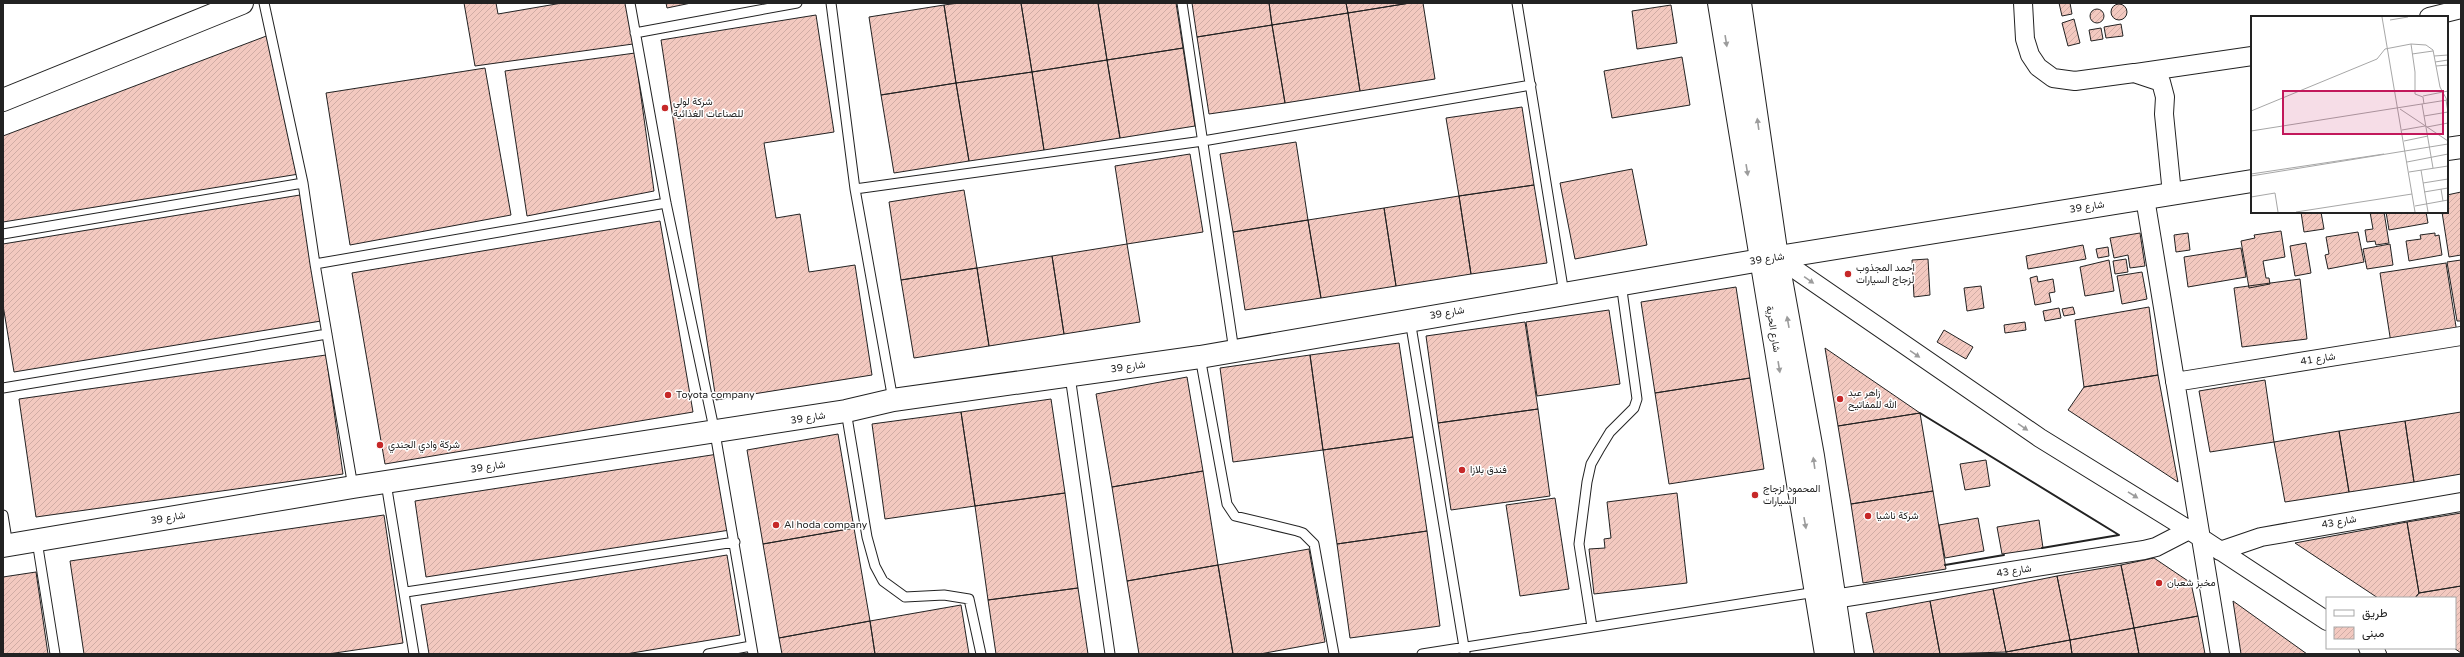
<svg xmlns="http://www.w3.org/2000/svg" width="2464" height="657" font-family="'Varela Round',Vazirmatn,sans-serif">
<defs>
<pattern id="building-hatch" width="6" height="6" patternUnits="userSpaceOnUse"><rect width="6" height="6" fill="#f3c9c0"/><path d="M-1 1l2-2M0 6l6-6M5 7l2-2" fill="none" stroke="#d0aca5"/></pattern>
</defs>
<rect width="100%" height="100%" fill="#fff"/>
<!-- building -->
<path fill="url(#building-hatch)" stroke="#222" d="M464 3H496L498 14 562 3H626L633 44 475 66Z
M666 3H691L667 8Z
M959 3H1021L1032 72 956 83 944 5Z
M1021 3H1098L1107 60 1032 72Z
M1098 3H1176L1183 48 1107 60Z
M1192 3H1269L1272 25 1197 37Z
M1269 3H1346L1348 13 1272 25Z
M1346 3H1410L1348 13Z
M1410 3H1423L1435 79 1360 91 1348 13Z
M2059 3H2070L2072 14 2062 16Z
M2111 12a8 8 0 1 1 16 0a8 8 0 1 1-16 0Z
M944 5 956 83 881 95 869 17Z
M1671 5 1677 43 1637 49 1632 11Z
M2090 16a7 7 0 1 1 14 0a7 7 0 1 1-14 0Z
M1348 13 1360 91 1285 103 1272 25Z
M816 15 834 132 764 143 776 218 800 214 809 272 855 265 872 375 716 400 661 40Z
M2074 19 2080 43 2068 46 2062 23Z
M2121 24 2123 36 2106 38 2104 27Z
M1272 25 1285 103 1209 114 1197 37Z
M2101 28 2103 39 2091 41 2089 30Z
M269 35 299 174 3 222V136Z
M1183 48 1195 126 1120 138 1107 60Z
M635 53 654 191 527 216 505 71Z
M1682 57 1690 105 1612 118 1604 71Z
M1107 60 1120 138 1044 150 1032 72Z
M485 68 511 215 350 245 326 93Z
M1032 72 1044 150 969 161 956 83Z
M956 83 969 161 894 173 881 95Z
M1522 107 1534 185 1459 196 1446 118Z
M1296 142 1308 220 1233 232 1220 154Z
M1190 154 1203 232 1127 244 1115 166Z
M1632 169 1647 245 1575 259 1560 183Z
M1534 185 1547 263 1471 274 1459 196Z
M964 190 977 268 901 280 889 202Z
M2461 192V255L2449 257 2442 212H2447V195Z
M300 195 321 321 14 372 3 305V244Z
M1459 196 1471 274 1396 286 1384 208Z
M1384 208 1396 286 1321 298 1308 220Z
M2301 212H2321L2324 229 2304 232Z
M2370 212H2384L2389 243 2376 245 2375 241 2367 242 2365 230 2373 229Z
M2386 212H2426L2428 223 2389 230Z
M1308 220 1321 298 1245 310 1233 232Z
M660 221 693 412 385 464 352 273Z
M2281 231 2285 257 2263 261 2266 278H2269L2270 284 2249 288 2241 241 2255 238 2254 235Z
M2358 232 2364 262 2328 269 2325 255 2329 254 2326 237Z
M2140 233 2145 266 2130 268 2128 255 2114 258 2110 238Z
M2188 233 2190 250 2176 252 2174 235Z
M2435 233V236L2439 235 2442 255 2409 261 2406 241 2421 239 2420 235Z
M2306 243 2311 273 2295 276 2290 246Z
M1127 244 1140 322 1064 334 1052 256Z
M2390 244 2393 265 2367 269 2363 249Z
M2083 245 2086 259 2028 269 2026 256Z
M2108 247 2109 256 2098 258 2096 249Z
M2241 248 2246 277 2188 287 2184 257Z
M1052 256 1064 334 989 346 977 268Z
M1928 259 1930 295 1914 297 1912 260Z
M2126 259 2128 272 2115 274 2113 261Z
M2109 260 2114 291 2085 296 2080 267Z
M2461 260V321H2457L2447 262Z
M2446 263 2457 333 2391 343 2380 273Z
M977 268 989 346 914 358 901 280Z
M2142 272 2147 299 2122 304 2117 276Z
M2037 276 2038 282 2053 279 2055 292 2049 293 2051 302 2035 305 2030 278Z
M2300 279 2307 339 2242 347 2234 288Z
M1981 286 1984 308 1967 311 1964 288Z
M1736 287 1750 378 1655 393 1641 302Z
M2073 307 2075 314 2064 316 2062 309Z
M2149 307 2158 375 2084 387 2075 320Z
M2059 308 2061 318 2045 321 2043 311Z
M1609 310 1620 384 1537 396 1526 322Z
M1525 322 1538 409 1438 423 1426 336Z
M2025 322 2026 330 2005 333 2004 325Z
M1944 330 1973 347 1966 359 1937 342Z
M1399 343 1413 437 1323 450 1310 355Z
M1825 348 1920 413 1838 426Z
M326 355 343 474 36 517 19 399Z
M1310 355 1323 450 1233 462 1220 368Z
M2158 375 2178 482 2068 410 2084 387Z
M1187 377 1203 471 1112 487 1096 394Z
M1750 378 1764 469 1669 484 1655 393Z
M2265 380 2274 442 2210 452 2199 391Z
M1051 399 1065 493 975 506 961 412Z
M1538 409 1550 496 1451 510 1438 423Z
M961 412 975 506 885 519 872 424Z
M2461 412V474L2414 482 2405 421Z
M1920 413 1933 491 1851 504 1838 426Z
M2405 421 2414 482 2349 492 2339 431Z
M2339 431 2349 492 2285 502 2274 442Z
M838 434 854 528 763 544 747 450Z
M1413 437 1427 531 1337 544 1323 450Z
M718 454 730 530 426 577 415 501Z
M1986 460 1990 486 1965 490 1960 464Z
M1203 471 1218 565 1127 581 1112 487Z
M1933 491 1946 569 1863 583 1851 504Z
M1065 493 1078 588 988 600 975 506Z
M1677 493 1687 583 1594 594 1589 549 1605 548 1604 539 1611 538 1607 502Z
M1555 498 1569 589 1520 596 1506 505Z
M2461 513V586L2419 593 2407 522Z
M384 515 403 643 328 654H84L70 561Z
M1978 518 1984 551 1945 558 1939 525Z
M2039 520 2043 548 2002 554 1997 527Z
M2407 522 2419 593 2415 598H2378L2295 543Z
M854 528 870 621 779 638 763 544Z
M1427 531 1440 626 1350 638 1337 544Z
M1309 549 1325 642 1260 654H1233L1218 565Z
M727 555 740 635 626 654H429L421 605Z
M2154 558 2191 583 2198 616 2134 628 2121 565Z
M1218 565 1233 654H1139L1127 581Z
M2121 565 2134 628 2070 640 2057 576Z
M36 572 48 654H3V577Z
M2057 576 2070 640 2006 652 1993 589Z
M2461 586V653L2454 648 2455 598H2415L2419 593Z
M1078 588 1088 654H996L988 600Z
M1993 589 2006 652 1940 654 1930 601Z
M1930 601 1940 654H1874L1866 613Z
M2233 601 2307 654H2241Z
M961 605 969 654H875L870 621Z
M2198 616 2205 654H2139L2134 628Z
M870 621 875 654H782L779 638Z
M2134 628 2139 654H2072L2070 640Z
M2070 640 2072 654H2006V652Z"/>
<g fill="none" stroke-linecap="round" stroke-linejoin="round">
<!-- service casing -->
<g stroke="#222" stroke-width="11">
<path id="service" d="M264 3 303 183 315 264 353 487
M630 3 666 203 715 433 753 654
M831 3 855 189 893 400
M1182 3 1234 351
M1517 3 1564 294
M635 33 797 3
M855 189 1203 141 1531 85
M3 234 303 183
M315 264 666 203
M1410 320 1465 653
M1200 357 1227 504 1235 516 1297 531 1303 533 1314 544 1334 654
M1070 376 1110 654
M3 388 327 334
M846 411 867 537 875 566 883 581 905 597 944 595 969 599 981 654
M386 483 414 654
M3 515 8 546
M37 541 55 654
M406 592 735 542
M1592 627 1579 544 1587 482 1591 464 1599 450 1610 432 1634 408 1637 399 1621 283
M708 654 751 646
M1422 654 1816 592"/>
</g>
<!-- minor casing -->
<g stroke="#222" stroke-width="20">
<path id="minor" d="M2023 3 2025 39 2030 55 2038 67 2053 78 2075 81 2134 73 2161 82 2165 97 2164 114 2172 194
M2429 17 2461 9
M2136 73 2252 56
M2145 198 2220 654
M1777 257 2040 438 2189 530 2327 621
M2175 382 2461 336
M2220 551 2261 537 2461 502
M1834 599 2144 550 2156 547 2189 530
M2368 648 2377 654"/>
</g>
<!-- tertiary casing -->
<g stroke="#222" stroke-width="24">
<path id="tertiary" d="M3 100 242 3
M2447 149 2461 147
M3 546 353 487 846 411 893 400 1200 357 1761 260 2252 181"/>
</g>
<!-- primary casing -->
<g stroke="#222" stroke-width="24">
<path id="primary" d="M1719 3 1826 654
M1740 3 1777 257 1813 456 1843 654"/>
</g>
<!-- service -->
<use href="#service" stroke="#fff" stroke-width="9"/>
<!-- minor -->
<use href="#minor" stroke="#fff" stroke-width="18"/>
<!-- tertiary -->
<use href="#tertiary" stroke="#fff" stroke-width="22"/>
<!-- primary -->
<use href="#primary" stroke="#fff" stroke-width="22"/>
<!-- wall -->
<path stroke="#222" stroke-width="2" d="M1920 413 2119 535 2042 548
M1945 565 2004 555"/>
</g>
<!-- one-way arrows -->
<defs><path id="oneway-solid" d="M-6-.8H1V-3.2L6.5 0L1 3.2V.8H-6Z"/></defs>
<g fill="#9c9c9c">
<use href="#oneway-solid" transform="translate(1726 41) rotate(81)"/>
<use href="#oneway-solid" transform="translate(1758 124) rotate(-98)"/>
<use href="#oneway-solid" transform="translate(1747 170) rotate(81)"/>
<use href="#oneway-solid" transform="translate(1809 280) rotate(35)"/>
<use href="#oneway-solid" transform="translate(1788 322) rotate(-100)"/>
<use href="#oneway-solid" transform="translate(1915 354) rotate(34)"/>
<use href="#oneway-solid" transform="translate(1779 367) rotate(81)"/>
<use href="#oneway-solid" transform="translate(2023 427) rotate(34)"/>
<use href="#oneway-solid" transform="translate(1814 463) rotate(-98)"/>
<use href="#oneway-solid" transform="translate(2133 495) rotate(32)"/>
<use href="#oneway-solid" transform="translate(1805 523) rotate(80)"/>
</g>
<!-- markers -->
<g fill="#c62828" stroke="#fff" stroke-width="1.5">
<circle cx="665" cy="108" r="4"/>
<circle cx="1848" cy="274" r="4"/>
<circle cx="668" cy="395" r="4"/>
<circle cx="1840" cy="399" r="4"/>
<circle cx="380" cy="445" r="4"/>
<circle cx="1462" cy="470" r="4"/>
<circle cx="1755" cy="495" r="4"/>
<circle cx="1868" cy="516" r="4"/>
<circle cx="776" cy="525" r="4"/>
<circle cx="2159" cy="583" r="4"/>
</g>
<g text-anchor="middle" dominant-baseline="central" stroke-width="3" stroke-linejoin="round" paint-order="stroke">
<!-- poi labels -->
<g font-size="10" fill="#222" stroke="#fff" text-anchor="start">
<text x="673" y="102">شركة لولي<tspan x="673" dy="12">للصناعات الغذائية</tspan></text>
<text x="1856" y="268">احمد المجذوب<tspan x="1856" dy="12">لزجاج السيارات</tspan></text>
<text x="1848" y="393">زاهر عبد<tspan x="1848" dy="12">الله للمفاتيح</tspan></text>
<text x="676" y="395">Toyota company</text>
<text x="388" y="445">شركة وادي الجندي</text>
<text x="1470" y="470">فندق بلازا</text>
<text x="1763" y="489">المحمود لزجاج<tspan x="1763" dy="12">السيارات</tspan></text>
<text x="1876" y="516">شركة ناشيا</text>
<text x="784" y="525">Al hoda company</text>
<text x="2167" y="583">مخبز شعبان</text>
</g>
<!-- street labels -->
<g font-size="10" fill="#222" stroke="#fff">
<text transform="translate(2087 207) rotate(-9)">شارع 39</text>
<text transform="translate(1767 259) rotate(-9)">شارع 39</text>
<text transform="translate(1447 313) rotate(-10)">شارع 39</text>
<text transform="translate(1773 329) rotate(81)">شارع الحرية</text>
<text transform="translate(2318 359) rotate(-9)">شارع 41</text>
<text transform="translate(1128 367) rotate(-8)">شارع 39</text>
<text transform="translate(808 418) rotate(-9)">شارع 39</text>
<text transform="translate(488 467) rotate(-9)">شارع 39</text>
<text transform="translate(168 518) rotate(-10)">شارع 39</text>
<text transform="translate(2339 522) rotate(-10)">شارع 43</text>
<text transform="translate(2014 571) rotate(-9)">شارع 43</text>
</g>
</g>
<!-- overview -->
<g transform="translate(2251 16)">
<rect width="197" height="197" fill="#fff"/>
<path fill="none" stroke="#a7a7a7" stroke-width="1" d="M131 1 164 196M139 4 157 1M160 28 164 56V78L172 81 173 88M161 38 182 35M183 40 197 39M184 46 197 44M185 50 197 49M172 80 197 75M195 84 197 96M171 88 182 152M149 93 197 125M0 95 126 43 134 33 160 28 175 29 182 34 189 71 196 84M173 100 197 96M176 111 197 107M151 114 174 110M0 115 196 84M153 125 177 120M156 146 197 138M170 154 177 196M158 156 197 150M0 158 133 138M0 160 197 128M172 167 197 163M190 173 192 185M173 176 197 172M0 181 24 177 27 196M164 190 197 184M45 196 161 178"/>
<path fill="#c2185b" fill-opacity="0.15" stroke="#c2185b" stroke-width="2" d="M32 75H192V118H32Z"/>
<rect width="197" height="197" fill="none" stroke="#222" stroke-width="2"/>
</g>
<!-- border -->
<rect width="2464" height="657" fill="none" stroke="#222222" stroke-width="8"/>
<!-- legend -->
<rect x="2326" y="597" width="130" height="52" fill="#ffffff" stroke="#a7a7a7"/>
<rect x="2334" y="610" width="20" height="6" fill="#ffffff" stroke="#a7a7a7"/>
<text x="2362" y="617" font-size="12" fill="#222222">طريق</text>
<rect x="2334" y="627" width="20" height="12" fill="url(#building-hatch)" stroke="#a7a7a7"/>
<text x="2362" y="637" font-size="12" fill="#222222">مبنى</text>
</svg>
